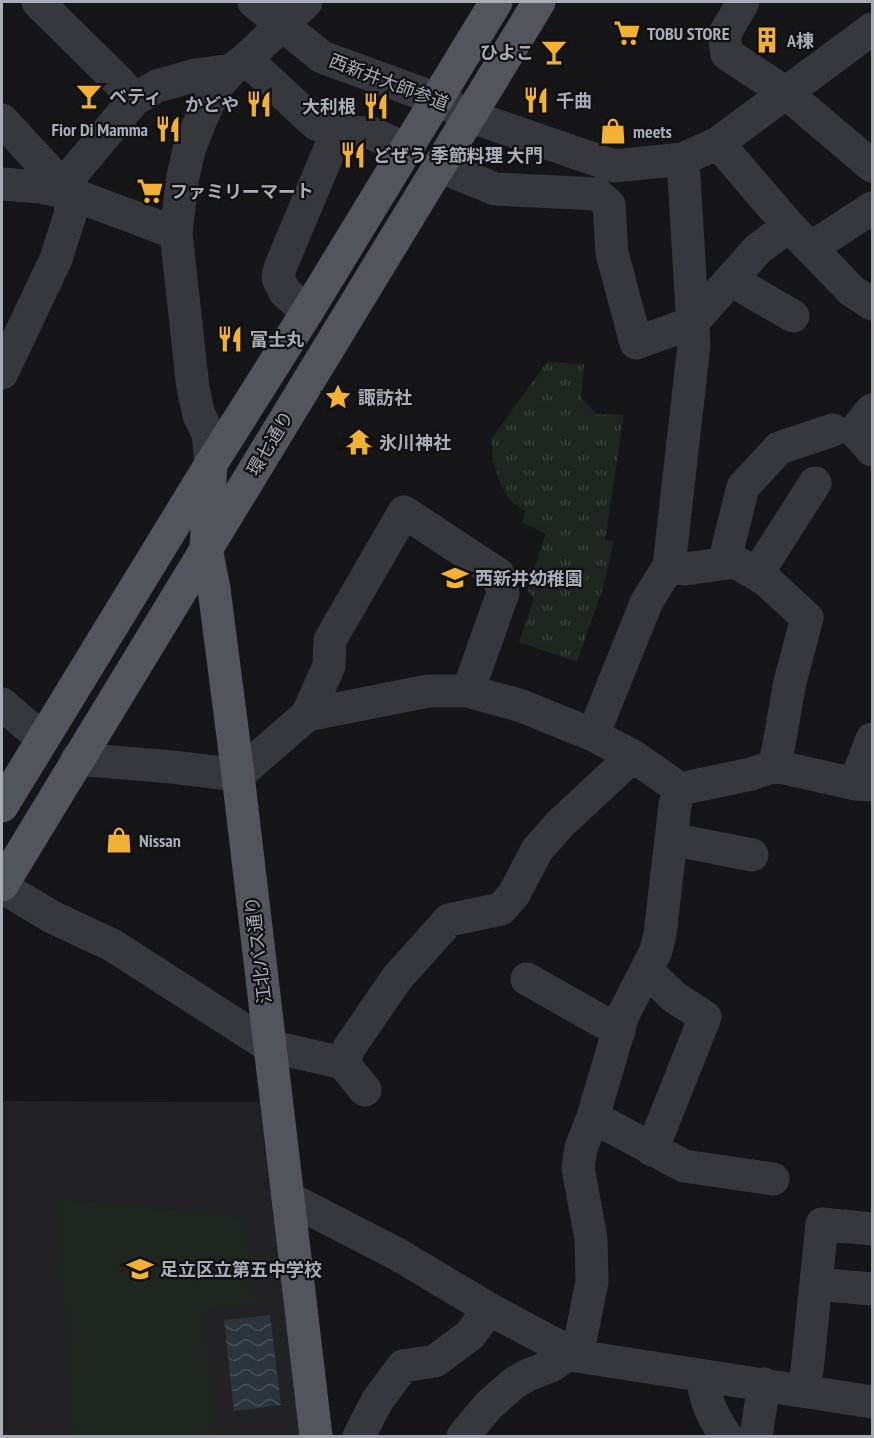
<svg xmlns="http://www.w3.org/2000/svg" width="874" height="1438" font-family="'PT Sans Narrow','Noto Sans JP',sans-serif">
<defs>
<pattern id="grass-tufts" width="24" height="20" patternUnits="userSpaceOnUse" patternTransform="scale(1.5)"><rect width="24" height="20" fill="#1e261f"/><path d="M3 7l-1-3M5 7V3M7 7l1-3M15 17l-1-3M17 17v-4M19 17l1-3" fill="none" stroke="#3c433d"/></pattern>
<pattern id="water-waves" width="16" height="10" patternUnits="userSpaceOnUse" patternTransform="scale(1.5)"><rect width="16" height="10" fill="#2c353c"/><path d="M0 5q4-4 8 0t8 0" fill="none" stroke="#485056"/></pattern>
</defs>
<rect width="100%" height="100%" fill="#161618"/>
<!-- built -->
<path fill="#222225" d="M2 1101 259 1102 300 1436H2Z"/>
<!-- grass -->
<path fill="url(#grass-tufts)" d="M547 362 584 364 581 398 597 414 624 415 605 540 614 541 603 588 577 662 519 642 534 599 527 589 546 534 522 522 526 511 513 503 505 493 499 480 493 461 491 439Z"/>
<!-- pitch -->
<path fill="#1e261f" d="M57 1199 242 1217 257 1304 205 1311 216 1436H73Z"/>
<!-- water -->
<path fill="url(#water-waves)" d="M270 1315 281 1405 234 1411 224 1320Z"/>
<g fill="none" stroke-linecap="round" stroke-linejoin="round">
<!-- minor -->
<path stroke="#37383d" stroke-width="33" d="M38 2 120 83 134 100
M254 2 322 57 437 99 469 116 614 166 683 159 718 143 872 29
M743 2 724 35 727 54 786 93 872 166
M246 59 316 124 337 132
M2 120 69 193
M718 143 789 226 852 291 872 304
M439 166 495 189 597 194 609 205 612 253 636 343 692 323 758 249 789 226
M2 184 41 187 69 193 176 233
M812 247 872 208
M731 280 793 316
M307 312 284 291 278 278 280 268 337 132 371 133 406 149
M2 373 56 259 71 212 69 193 73 173 134 100 157 86 196 75 231 70
M872 410 855 431 872 450
M211 464 208 433 199 415 193 388 176 233 183 176 189 150 201 119 216 87 231 70 246 59 306 2
M724 563 743 487 779 448 833 430
M669 566 685 569 736 562 766 580 807 618 790 682 775 766
M757 574 815 483
M2 704 25 724 43 737
M307 715 329 666 330 640 404 512 498 574 503 593 468 691
M593 735 647 601 669 566 694 345 683 159
M77 759 172 767 238 775 307 715 428 691H468L522 706 593 735 633 756 680 789 751 774 775 766 855 784 872 785
M855 784 872 739
M671 839 752 855
M2 887 52 917 112 945 269 1046 343 1063
M647 971 674 997 705 1017 652 1150
M527 979 619 1031
M365 1090 343 1063 349 1048 397 978 449 920 501 909 514 894 537 850 560 824 633 756
M593 1117 684 1166 773 1179
M288 1198 397 1254 489 1309 577 1356 872 1402
M816 1284 872 1289
M577 1356 592 1282 591 1239 578 1168 581 1148 593 1117 623 1015 656 951 660 934 675 805 680 789
M703 1376C704 1400 713 1417 726 1436
M805 1390 822 1224 872 1229
M359 1436 377 1401 403 1366 435 1361 470 1335 489 1309
M463 1436 488 1406 514 1383 528 1375 551 1366 570 1353
M756 1436 764 1384"/>
<!-- major -->
<path stroke="#53555c" stroke-width="33" d="M211 464 206 548 214 589 238 775 316 1436
M2 806 211 464 307 312 496 2
M2 885 539 2"/>
</g>
<!-- icons -->
<defs>
<g id="supermarket-bare" transform="scale(2.07)"><path d="M-6-5.5h2.5l.6 2H6L4.5 2H-2.5L-4.4-4H-6ZM-1.5 3.2a1.3 1.3 0 1 0 .1 0ZM3 3.2a1.3 1.3 0 1 0 .1 0Z" fill="#f2b134" stroke="#111113" stroke-width="2.5" paint-order="stroke"/></g>
<g id="building-bare" transform="scale(2.07)"><path d="M-4-6H4V6H1V3H-1V6H-4ZM-2.5-4.3h1.7v1.8h-1.7ZM.8-4.3h1.7v1.8H.8ZM-2.5-1h1.7V.8h-1.7ZM.8-1h1.7V.8H.8Z" fill="#f2b134" stroke="#111113" stroke-width="2.5" paint-order="stroke"/></g>
<g id="bar-bare" transform="scale(2.07)"><path d="M-6-5H6L.8 .8V4.5H3.5V6h-7V4.5H-.8V.8Z" fill="#f2b134" stroke="#111113" stroke-width="2.5" paint-order="stroke"/></g>
<g id="restaurant-bare" transform="scale(2.07)"><path d="M-5-6h1v4h1v-4h1v4h1v-4h1v5L-1.5 .5V6h-2V.5L-5-1ZM5-6V6H3V1.5H1.5Q1.5-4 5-6Z" fill="#f2b134" stroke="#111113" stroke-width="2.5" paint-order="stroke"/></g>
<g id="shop-bare" transform="scale(2.07)"><path d="M-5-2.5h2.3a2.7 3.5 0 0 1 5.4 0H5L5.5 6h-11ZM-1.5-2.5h3a1.5 2.3 0 0 0-3 0Z" fill="#f2b134" stroke="#111113" stroke-width="2.5" paint-order="stroke"/></g>
<g id="sight-bare" transform="scale(2.07)"><path d="M0-6L1.8-2.2L6-1.7L2.9 1.2L3.7 5.4L0 3.3L-3.7 5.4L-2.9 1.2L-6-1.7L-1.8-2.2Z" fill="#f2b134" stroke="#111113" stroke-width="2.5" paint-order="stroke"/></g>
<g id="temple-bare" transform="scale(2.07)"><path d="M0-6L5-2H3V0L6.5 2.5H4V6H1.5V3h-3V6H-4V2.5H-6.5L-3 0V-2H-5Z" fill="#f2b134" stroke="#111113" stroke-width="2.5" paint-order="stroke"/></g>
<g id="school-bare" transform="scale(2.07)"><path d="M0-5L7-2L0 1L-7-2ZM-4 1L0 2.5L4 1V4Q0 6-4 4Z" fill="#f2b134" stroke="#111113" stroke-width="2.5" paint-order="stroke"/></g>
</defs>
<g fill-rule="evenodd">
<use href="#supermarket-bare" x="627" y="33"/>
<use href="#building-bare" x="767" y="40"/>
<use href="#bar-bare" x="554" y="52"/>
<use href="#bar-bare" x="89" y="96"/>
<use href="#restaurant-bare" x="536" y="100"/>
<use href="#restaurant-bare" x="259" y="104"/>
<use href="#restaurant-bare" x="376" y="106"/>
<use href="#restaurant-bare" x="168" y="129"/>
<use href="#shop-bare" x="613" y="131"/>
<use href="#restaurant-bare" x="353" y="155"/>
<use href="#supermarket-bare" x="150" y="191"/>
<use href="#restaurant-bare" x="230" y="339"/>
<use href="#sight-bare" x="338" y="397"/>
<use href="#temple-bare" x="359" y="442"/>
<use href="#school-bare" x="455" y="578"/>
<use href="#shop-bare" x="119" y="840"/>
<use href="#school-bare" x="140" y="1269"/>
</g>
<g text-anchor="middle" dominant-baseline="central" stroke-width="4.5" stroke-linejoin="round" paint-order="stroke">
<!-- poi labels -->
<g font-size="18" font-weight="bold" fill="#a8adb8" stroke="#111113" text-anchor="start">
<text x="647" y="33">TOBU STORE</text>
<text x="787" y="40">A棟</text>
<text x="534" y="52" text-anchor="end">ひよこ</text>
<text x="109" y="96">ベティ</text>
<text x="556" y="100">千曲</text>
<text x="239" y="104" text-anchor="end">かどや</text>
<text x="356" y="106" text-anchor="end">大利根</text>
<text x="148" y="129" text-anchor="end">Fior Di Mamma</text>
<text x="633" y="131">meets</text>
<text x="373" y="155">どぜう 季節料理 大門</text>
<text x="170" y="191">ファミリーマート</text>
<text x="250" y="339">富士丸</text>
<text x="358" y="397">諏訪社</text>
<text x="379" y="442">氷川神社</text>
<text x="475" y="578">西新井幼稚園</text>
<text x="139" y="840">Nissan</text>
<text x="160" y="1269">足立区立第五中学校</text>
</g>
<!-- street labels -->
<g font-size="18" fill="#a8adb8" stroke="#111113">
<text transform="translate(389 82) rotate(21)">西新井大師参道</text>
<text transform="translate(270 443) rotate(-59)">環七通り</text>
<text transform="translate(258 950) rotate(-97)">江北バス通り</text>
</g>
</g>
<!-- border -->
<rect width="874" height="1438" fill="none" stroke="#a8adb8" stroke-width="6"/>
</svg>
